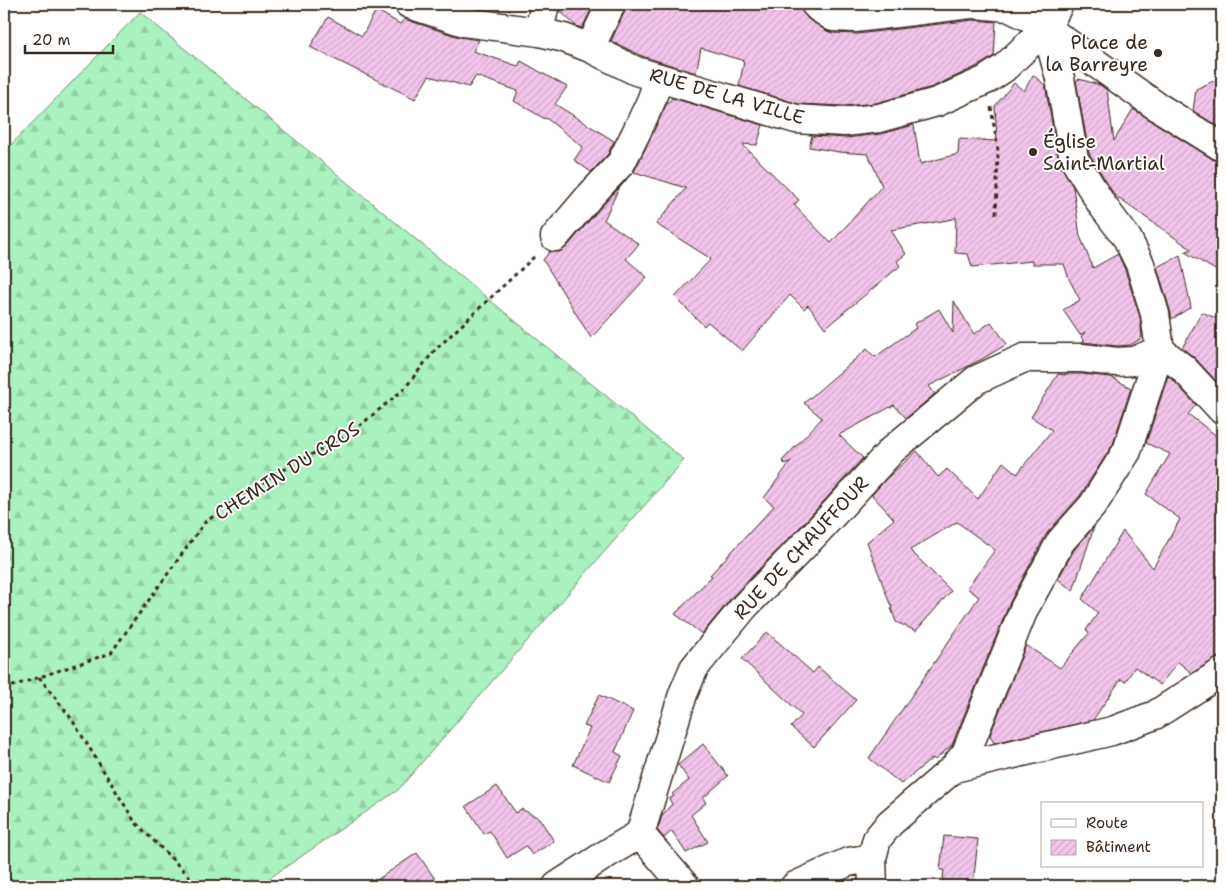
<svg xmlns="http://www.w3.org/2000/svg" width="1226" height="890" font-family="'Shantell Sans',sans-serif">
<defs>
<pattern id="forest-firs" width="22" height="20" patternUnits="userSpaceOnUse" patternTransform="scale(1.25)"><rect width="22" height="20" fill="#a9f1bf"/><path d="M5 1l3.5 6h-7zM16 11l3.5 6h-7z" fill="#92cfa4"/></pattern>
<pattern id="building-hatch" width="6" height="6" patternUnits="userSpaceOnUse" patternTransform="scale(1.25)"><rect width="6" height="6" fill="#f2c5eb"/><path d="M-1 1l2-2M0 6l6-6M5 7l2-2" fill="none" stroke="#d0a9c9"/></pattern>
</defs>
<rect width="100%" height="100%" fill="#fff"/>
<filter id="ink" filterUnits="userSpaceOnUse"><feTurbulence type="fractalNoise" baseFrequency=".02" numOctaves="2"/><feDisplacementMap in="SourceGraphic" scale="10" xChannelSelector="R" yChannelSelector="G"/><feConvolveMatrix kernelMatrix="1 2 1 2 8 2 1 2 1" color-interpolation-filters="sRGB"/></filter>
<g filter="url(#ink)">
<!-- forest -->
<path fill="url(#forest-firs)" stroke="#728e6e" d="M140 12 684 460 398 790 258 886H4V152Z"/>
<!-- building -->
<path fill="url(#building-hatch)" stroke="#3b2a1e" d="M560 4H594L582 28 576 26 560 11Z
M626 4H800V8L808 19 825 30 832 33 857 34 973 20 996 22 994 56 978 66 932 87 876 103 844 106 799 104 739 86 744 61 701 48 696 73 642 56 611 41 625 11Z
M376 10 400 24 404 19 459 37 479 40 473 51 518 66 521 61 567 87 555 104 614 141 608 154 591 172 574 160 583 147 546 118 545 119 514 101 518 91 476 76 469 87 429 76 415 99 310 47 328 17 362 36Z
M1033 75 1045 85 1059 162 1073 187 1080 236 1093 268 1118 254 1125 270 1140 317 1142 338 1130 345 1117 346 1083 342 1084 341 1081 337 1085 332 1080 335 1063 310 1080 300 1069 279 1064 264H1032V261L972 267 968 254 955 253 956 217 953 219 891 230 906 254 897 261 900 266 825 328 808 305 804 309 790 295 742 351 708 322 704 326 675 297 711 259 656 224 686 188 634 172 666 105 672 98 763 125 757 145 742 144 799 200 794 205 831 243 882 186 868 154 839 152 809 147 812 136 846 138 881 134 914 125 920 164 958 154 959 139 997 141 995 106 1014 83 1024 91Z
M1222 77V129L1193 111 1196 89Z
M1079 79 1100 85 1107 90 1114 141 1133 109 1214 160 1222 162V274L1185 252 1191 249 1115 196 1089 153 1076 81Z
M627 179 618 190 604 220 639 244 626 259 647 277 591 338 543 260 550 251 560 252 567 247 600 208Z
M1180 255 1191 307 1172 319 1170 310 1157 267Z
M954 301 974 334 991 322 1007 344 984 358 929 386 935 394 906 418 894 405 839 435 863 458 803 524 733 596 702 634 675 614 712 576 710 575 774 506 764 498 791 461 785 464 782 461 822 418 804 403 867 349 875 357 916 328 914 324 939 309 953 333Z
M1202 312 1222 321V377L1217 382 1195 358 1182 348Z
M1058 374 1065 375V374H1081L1111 377 1131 388 1113 444 1080 496 1047 533 1010 602 952 745 935 760 933 758 901 784 869 758 979 597 967 588 995 550 957 522 910 550 951 591 916 631 896 622 891 608 892 606 890 604 867 542 894 519 872 495 886 479 917 451 938 477 947 469 978 499 1003 462 1017 474 1052 430 1031 417Z
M1168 376 1173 380 1196 405 1188 414 1222 440V653L1217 658 1192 673 1178 662 1160 685 1135 667 1125 682 1121 679 1093 720 994 743 990 735 1026 645 1060 668 1089 633 1086 630 1098 613 1082 599 1123 531 1153 568 1180 519 1146 494 1170 454 1146 443Z
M1094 527 1073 591 1058 579 1074 550Z
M767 632 813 673 818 667 856 700 814 747 791 727 802 715 742 659Z
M599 695 633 711 615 752 622 756 609 782 573 765 590 728 584 726Z
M703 744 728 776 703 798 706 803 691 815 708 842 686 853 672 831 664 838 657 830 663 814 672 804 669 799 674 796 672 794 689 780 678 765Z
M497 786 516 813 521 809 539 818 554 841 532 855 526 846 507 858 490 831 484 834 466 806Z
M944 836 978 839 973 886H942L944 870H940Z
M417 853 440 886H368Z"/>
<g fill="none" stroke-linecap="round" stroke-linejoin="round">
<!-- minor casing -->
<g stroke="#3b2a1e" stroke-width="31">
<path id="minor" d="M409 4 464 22 539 32 564 38 590 48 636 71 796 119 844 122 879 118 937 102 986 80 1004 68 1046 28 1059 4
M815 4 819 8 833 17 855 18 971 4
M974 4 1008 7 1029 17 1046 28 1155 105 1222 147
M539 32 545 4
M590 48 611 4
M555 237 588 198 621 163 635 135 651 101 659 78
M954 768 1112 731 1155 715 1222 672
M640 834 685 886
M557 886 608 853 640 834 683 694 694 668 744 607 814 535 892 450 976 380 1024 358H1082L1117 362 1134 361 1160 350 1184 369 1222 410
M795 886 848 862 872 858
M873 886 872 858 877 839 890 823 954 768 966 753 1024 609 1061 541 1093 505 1127 451 1160 350 1155 314 1140 264 1127 238 1102 205 1074 159 1060 78 1046 28"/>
</g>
<!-- path -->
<path stroke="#3b2a1e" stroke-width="3" stroke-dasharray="4 4" stroke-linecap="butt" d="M991 107 998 151 996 216
M39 677 71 718 135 822 199 886
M4 689 111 653 205 522 269 478 351 433 404 389 435 350 535 256"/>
<!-- minor -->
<use href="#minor" stroke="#fff" stroke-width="28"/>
</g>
</g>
<!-- markers -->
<g fill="#3b2a1e" stroke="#fff" stroke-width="2">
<circle cx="1158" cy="53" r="5"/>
<circle cx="1033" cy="152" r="5"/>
</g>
<g text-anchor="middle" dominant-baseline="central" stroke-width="4" stroke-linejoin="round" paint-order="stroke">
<!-- poi labels -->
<g font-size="19" fill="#3b2a1e" stroke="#fff" text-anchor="end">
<text x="1148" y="42">Place de<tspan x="1148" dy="22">la Barreyre</tspan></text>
<text x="1043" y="141" text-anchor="start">Église<tspan x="1043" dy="22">Saint-Martial</tspan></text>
</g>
<!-- street labels -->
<g font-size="19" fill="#3b2a1e" stroke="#fff">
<text transform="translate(727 96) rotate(16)">RUE DE LA VILLE</text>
<text transform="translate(287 471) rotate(-32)">CHEMIN DU CROS</text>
<text transform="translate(801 548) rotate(-47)">RUE DE CHAUFFOUR</text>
</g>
</g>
<!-- margin -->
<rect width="1226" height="890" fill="none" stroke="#fff" stroke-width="20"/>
<rect x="10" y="10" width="1206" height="870" fill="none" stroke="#3b2a1e" stroke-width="2" filter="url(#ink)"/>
<!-- legend -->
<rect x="1041" y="802" width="162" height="65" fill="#ffffff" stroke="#b1aaa5"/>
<rect x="1051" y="819" width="25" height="8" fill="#ffffff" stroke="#b1aaa5"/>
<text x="1086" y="828" font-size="15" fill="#3b2a1e">Route</text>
<rect x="1051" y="840" width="25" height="15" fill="url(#building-hatch)" stroke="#b1aaa5"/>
<text x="1086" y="852" font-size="15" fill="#3b2a1e">Bâtiment</text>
<!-- scale -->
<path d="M25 45v8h88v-8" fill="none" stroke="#3b2a1e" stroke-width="2.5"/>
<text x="32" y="45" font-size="15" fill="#3b2a1e" stroke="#ffffff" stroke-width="4" paint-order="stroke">20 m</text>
</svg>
